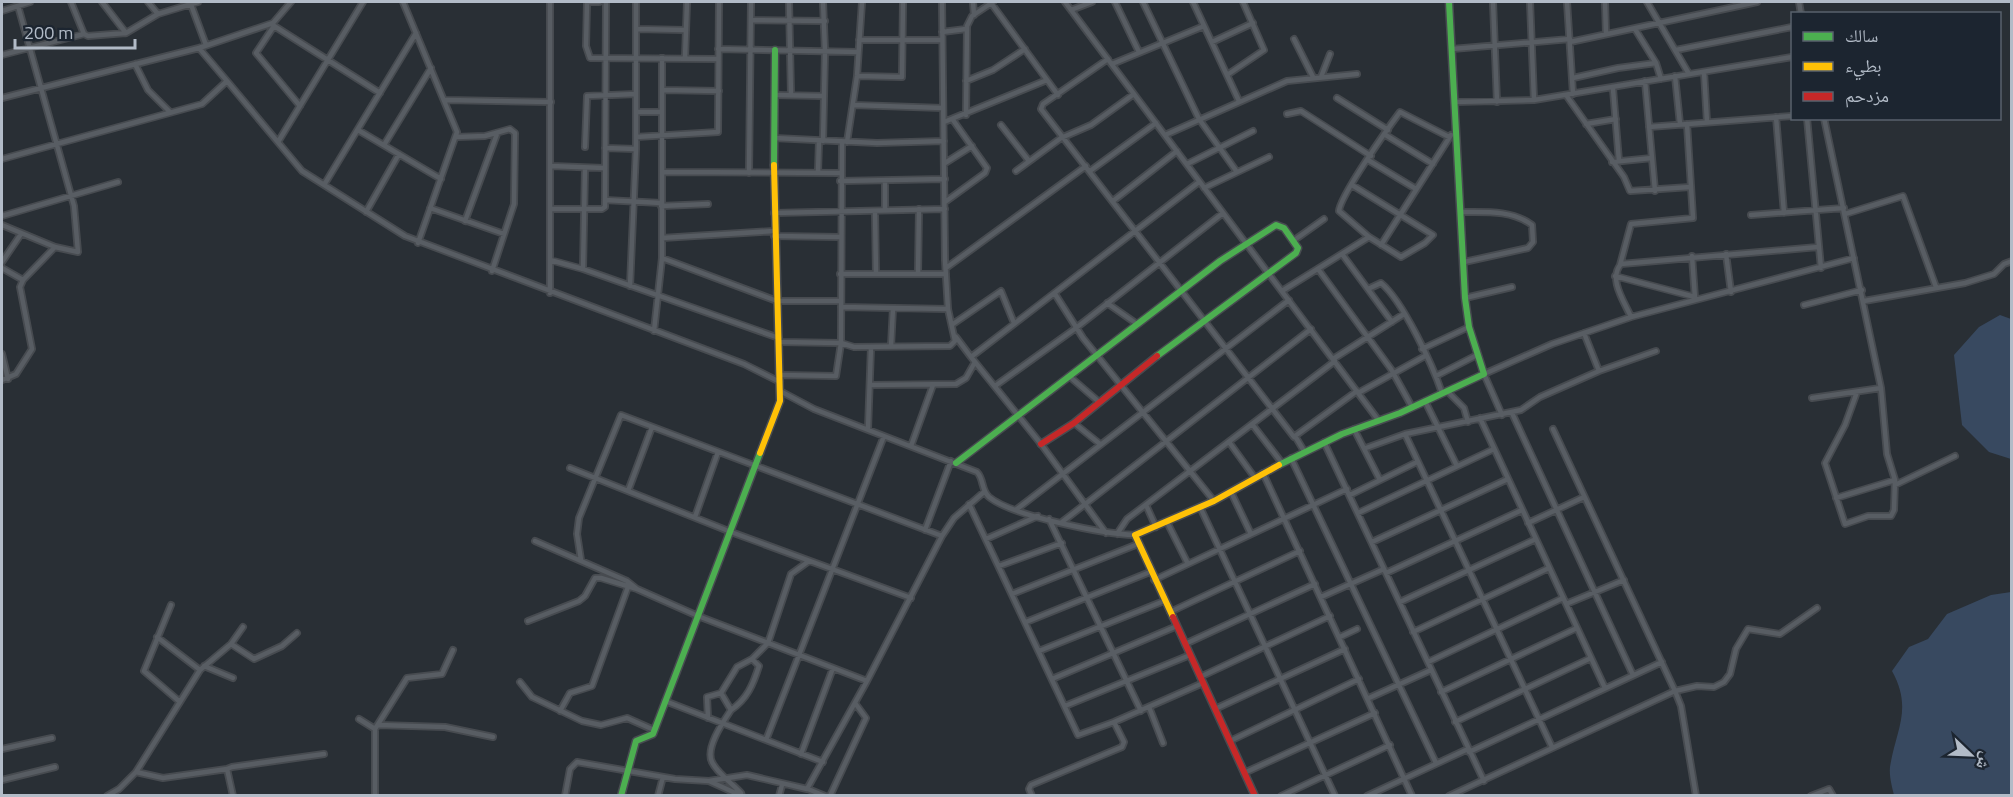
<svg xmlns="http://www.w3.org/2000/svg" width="2013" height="797" font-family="'Titillium Web','Noto Naskh Arabic',sans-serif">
<rect width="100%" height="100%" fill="#292f35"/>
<!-- water -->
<path fill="#384960" d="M2000 315 2011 319V459L1989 452 1962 425 1954 355 1979 327Z
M2011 592V795H1894C1892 787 1889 776 1890 767 1896 729 1913 709 1892 671L1909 647 1928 639 1947 614 1991 595Z"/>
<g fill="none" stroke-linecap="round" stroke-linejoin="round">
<!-- street casing -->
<g stroke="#474b50" stroke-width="8">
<path id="street" d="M71 2 84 34
M102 2 126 33
M148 2 158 14
M190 2 206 45
M403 2 457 132 418 243
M587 2 586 46 590 58 718 59
M587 2H599
M789 2 791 95
M823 2 825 51 823 141
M973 2 974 15
M1065 2 1379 421
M1115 2 1139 52
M1143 2 1199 119 1237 172
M1193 2 1239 101
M1493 2 1497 102
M1530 2 1534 100
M1567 2 1573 94
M1605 2 1606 34
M1647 2 1689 74
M1799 2 1801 14
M991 3 1058 95
M1071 10 1092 2
M2 11 30 2
M751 20 825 21
M271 24 380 93
M274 26 256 53 300 106
M636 29 685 30
M1635 29 1656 63 1661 79
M942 32 966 29
M1294 39 1313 77
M859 40H942
M1212 42 1253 23
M1570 42 1757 2
M718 49 858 52
M1452 49 1570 39
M1676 50 1792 27
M2 55 84 34 88 36 126 33 158 14 198 2
M685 58 687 2
M1108 59 1043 104 1041 109 1294 437
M135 64 148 90 170 112
M1112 64 1204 26
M1704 72 1707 122
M1227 75 1264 50 1243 2
M857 76 902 77 903 2
M1675 76 1680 124
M1321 77 1330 54
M1573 78 1618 68 1656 63
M227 81 302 171 405 236 744 364 780 382
M966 81 993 70 1025 49
M1645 81 1655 191
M1613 89 1619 161
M662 90 719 91
M775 95 824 96
M1566 95 1624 177 1630 191 1690 187
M2 98 199 48 273 23 291 2
M1337 98 1388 130
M446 100 551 102
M1454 102 1534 100 1792 57
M853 105 943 108
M636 112H662
M1287 114 1301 111 1371 156
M966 115 967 26 972 16 993 2
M1776 117 1784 213
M1807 118 1821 268
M1824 118 1881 388 1887 454 1895 480 1894 510 1891 516H1868L1845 524 1825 463 1845 425 1857 392
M944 122 1047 80
M1586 124 1616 119
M1001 125 1029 161
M1649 127 1792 116
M358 130 441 179
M1384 134 1433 164
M1165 135 1287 81 1357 74
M456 137 485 136 510 129 515 133 514 204 492 271
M636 137 718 132 719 2
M774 138 877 143 944 141
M278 142 363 2
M847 142 857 76 862 2
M384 145 431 68
M585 147 587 96 636 94
M605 148 636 149V2
M2 159 202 104 227 81 199 48
M1368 160 1416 189
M1612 162 1652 158
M945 163 972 146
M1187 164 1253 131
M551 166 604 168
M1016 171 1061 138 1091 125 1134 94
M1090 171 1156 123
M662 172 840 173
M818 172 819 141
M749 173 751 2
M840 181 945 179
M324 185 416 33
M1352 185 1433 235 1425 243 1401 257 1369 237 1339 211C1340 196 1388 128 1400 112L1449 137
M1204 188 1269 157
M605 200 661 203
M1113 201 1177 151
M945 202 985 173 987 168 953 120
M661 206 708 204
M430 208 504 234
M550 209H602L605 207 606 2
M885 210V181
M875 211 876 274
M366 212 399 154
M1462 212C1486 212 1512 210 1532 225L1533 242 1528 248 1464 262
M774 213 945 209
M1845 214 1903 196 1936 287
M1751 215 1844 208
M2 216 118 182
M465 221 497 134
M2 225 55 247 78 252 74 206 18 6
M774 236 840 237
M662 238 774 231
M1293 241 1324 219
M1381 245 1451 135
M1342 254 1392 322
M1726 254 1731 292
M1692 256 1695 298
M662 258 777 301H841
M550 260 583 269 779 338
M2 262 21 234
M1620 265 1631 224 1693 218 1687 124
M2 268 23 280
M946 268 1086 166
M583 269 585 168
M1318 269 1391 369 1412 407
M840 274H946
M918 274 919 209
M1615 276 1695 297
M630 286 636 149
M1368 289 1381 283C1403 301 1433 366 1442 393
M1282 291 1369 237
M550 293V2
M1055 294 1083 338 1214 501
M1465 298 1512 287
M1864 301 1965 283 1994 274 2004 264 2012 261
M1107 303 1137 324
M1804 305 1862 290
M841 307 948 309
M1631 317C1624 301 1608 279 1621 264L1818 247
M953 324 1001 291 1014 323
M654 331 662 258V58
M1584 333 1599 371
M956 337 971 357 1199 182
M779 342 841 343 854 347 950 346 955 341 948 309 945 260 942 2
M891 346 893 308
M1422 349 1469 327
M2 354 8 379
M971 357 1041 444 1106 533
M1333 359 1404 314
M780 375 836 376 841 343 842 142
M1069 376 1099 402
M1436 376 1477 355
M2 380 16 374 32 349 20 287 23 280 55 247
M870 385 956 384 966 378 975 362
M995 386 1076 328 1223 213
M780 391 814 409 977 472C984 479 981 490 989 497 1012 516 1104 534 1135 535
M1447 391 1464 408 1468 422
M1358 393 1425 356
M1812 398 1881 388
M1425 401 1457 466
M1512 413 1633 675
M1502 415 1484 374 1552 344 1631 317 1854 258
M1480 418 1605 688
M1074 423 1100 444
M1252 424 1282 463
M868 429 871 347
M1354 429 1380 480
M1405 434 1552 747
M1229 442 1255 478
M1324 442 1484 781
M911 446 933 385
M1366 448 1405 434 1521 410 1540 397 1599 371 1656 351
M1304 451 1295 436 1357 391
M1291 458 1436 763
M570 468 731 532 911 598
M1263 473 1412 796
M1895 485 1955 456
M628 491 652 427
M1231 492 1251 534
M1350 495 1417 462
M1836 498 1895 480
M969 504 1078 735 1114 722 1203 683
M1146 505 1156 527
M1200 507 1335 796
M1017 509 1289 300
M1358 513 1494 449
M695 517 718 452
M1049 519 1141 711
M1062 522 1311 329
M1167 522 1188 564
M1528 523 1584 497
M925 530 951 461
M1117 534 1127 519 1335 361
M986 539 1038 516
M535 541 627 581 637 589
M1372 542 1508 479
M581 560 577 534 579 518 621 415 942 536 954 518 984 492
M999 566 1062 543
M1386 573 1522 510
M1154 580 1347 489
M1012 594 1138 544
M1321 597 1384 569
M1400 602 1536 539
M1566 604 1624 580
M171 605 144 671 180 702
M1170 612 1300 551
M528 621 579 601 585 596 595 578H601L637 589 698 616 867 681 942 536
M1026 622 1150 572
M1413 632 1549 568
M157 637 200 670
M1340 637 1357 629
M231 644 254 659 282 646 297 633
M1185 644 1315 584
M1039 651 1164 601
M1428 662 1563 598
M204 666 233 678
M1200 677 1330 616
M1052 679 1177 626
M520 682 532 697 582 721 601 725 627 718 654 730
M1441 692 1577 628
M721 693 731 710C723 722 705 748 712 762 717 773 733 784 741 793
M1369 698 1431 670
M665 701 823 762
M1065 706 1190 655
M1149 707 1163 743
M1215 709 1345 649
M731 710C747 699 753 685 759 666L752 659
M560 711 570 693 592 686 628 587
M708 718 707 697 721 693 737 667 752 659 768 643 791 574 809 561
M359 719 375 729
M1455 722 1591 658
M378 725 445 727 493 737
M766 740 884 436
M1230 741 1359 679
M2 749 52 738
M1469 752 1662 662
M801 754 833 668
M136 772 163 778 227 769
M1244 773 1375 713
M2 780 55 767
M709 781 747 775 807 789 867 681
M808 789 825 796
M107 796 119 789 136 772 200 670 231 644 243 627
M233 796 227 769 232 767 324 754
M375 796V729L407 678 442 674 453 650
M565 796 570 769 577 762 675 779 709 781 742 796
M658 796 663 777
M779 796 782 785
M830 796 866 718 855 703
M1032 796 1029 789 1031 785 1122 747 1124 742 1114 722
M1281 796 1390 745
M1367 796 1468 749
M1449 796 1675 691 1553 429
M1696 796 1681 706 1675 691 1697 686 1714 687 1724 682 1730 674 1736 649 1748 629 1780 634 1817 608
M1811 796 1829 789 1833 796"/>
</g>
<!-- fast casing -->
<g stroke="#474b50" stroke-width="9">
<path id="fast" d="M774 165 775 50
M956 463 1220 261 1276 225 1284 228 1298 248 1296 253 1157 356
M1279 465 1342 434 1400 413 1484 374 1469 327 1465 298 1449 2
M621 796 636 741 653 734 760 453"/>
</g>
<!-- slow casing -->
<g stroke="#474b50" stroke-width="9">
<path id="slow" d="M760 453 780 401 774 165
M1173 617 1135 535 1214 501 1279 465"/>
</g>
<!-- jam casing -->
<g stroke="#474b50" stroke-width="9">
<path id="jam" d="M1041 444 1074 423 1157 356
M1173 617 1255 796"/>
</g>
<!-- street -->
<use href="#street" stroke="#585d63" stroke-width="4.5"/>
<!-- fast -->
<use href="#fast" stroke="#4caf50" stroke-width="6"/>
<!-- slow -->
<use href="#slow" stroke="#ffc107" stroke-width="6"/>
<!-- jam -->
<use href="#jam" stroke="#c62828" stroke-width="6"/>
</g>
<!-- border -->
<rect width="2013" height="797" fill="none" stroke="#b2bbc7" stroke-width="6"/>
<!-- legend -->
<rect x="1791" y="12" width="210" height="108" fill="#1c2530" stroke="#58616c" stroke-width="1.5"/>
<rect x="1803" y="32" width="30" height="9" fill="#4caf50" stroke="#58616c" stroke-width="1.5"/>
<text x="1845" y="42" font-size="18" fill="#b2bbc7">سالك</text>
<rect x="1803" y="62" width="30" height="9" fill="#ffc107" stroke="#58616c" stroke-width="1.5"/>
<text x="1845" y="72" font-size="18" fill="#b2bbc7">بطيء</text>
<rect x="1803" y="92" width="30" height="9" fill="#c62828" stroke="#58616c" stroke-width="1.5"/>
<text x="1845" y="102" font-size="18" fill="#b2bbc7">مزدحم</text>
<!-- north arrow -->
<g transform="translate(1971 755) rotate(113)" stroke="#1c2530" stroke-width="4.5" paint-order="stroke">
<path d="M0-4.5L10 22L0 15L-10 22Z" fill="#b2bbc7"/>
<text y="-9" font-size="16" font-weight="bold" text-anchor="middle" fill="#b2bbc7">ش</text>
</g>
<!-- scale -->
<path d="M15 39v9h120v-9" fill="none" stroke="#b2bbc7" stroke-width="3"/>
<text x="24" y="39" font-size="18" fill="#b2bbc7" stroke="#1c2530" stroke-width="4.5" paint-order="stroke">200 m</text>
</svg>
